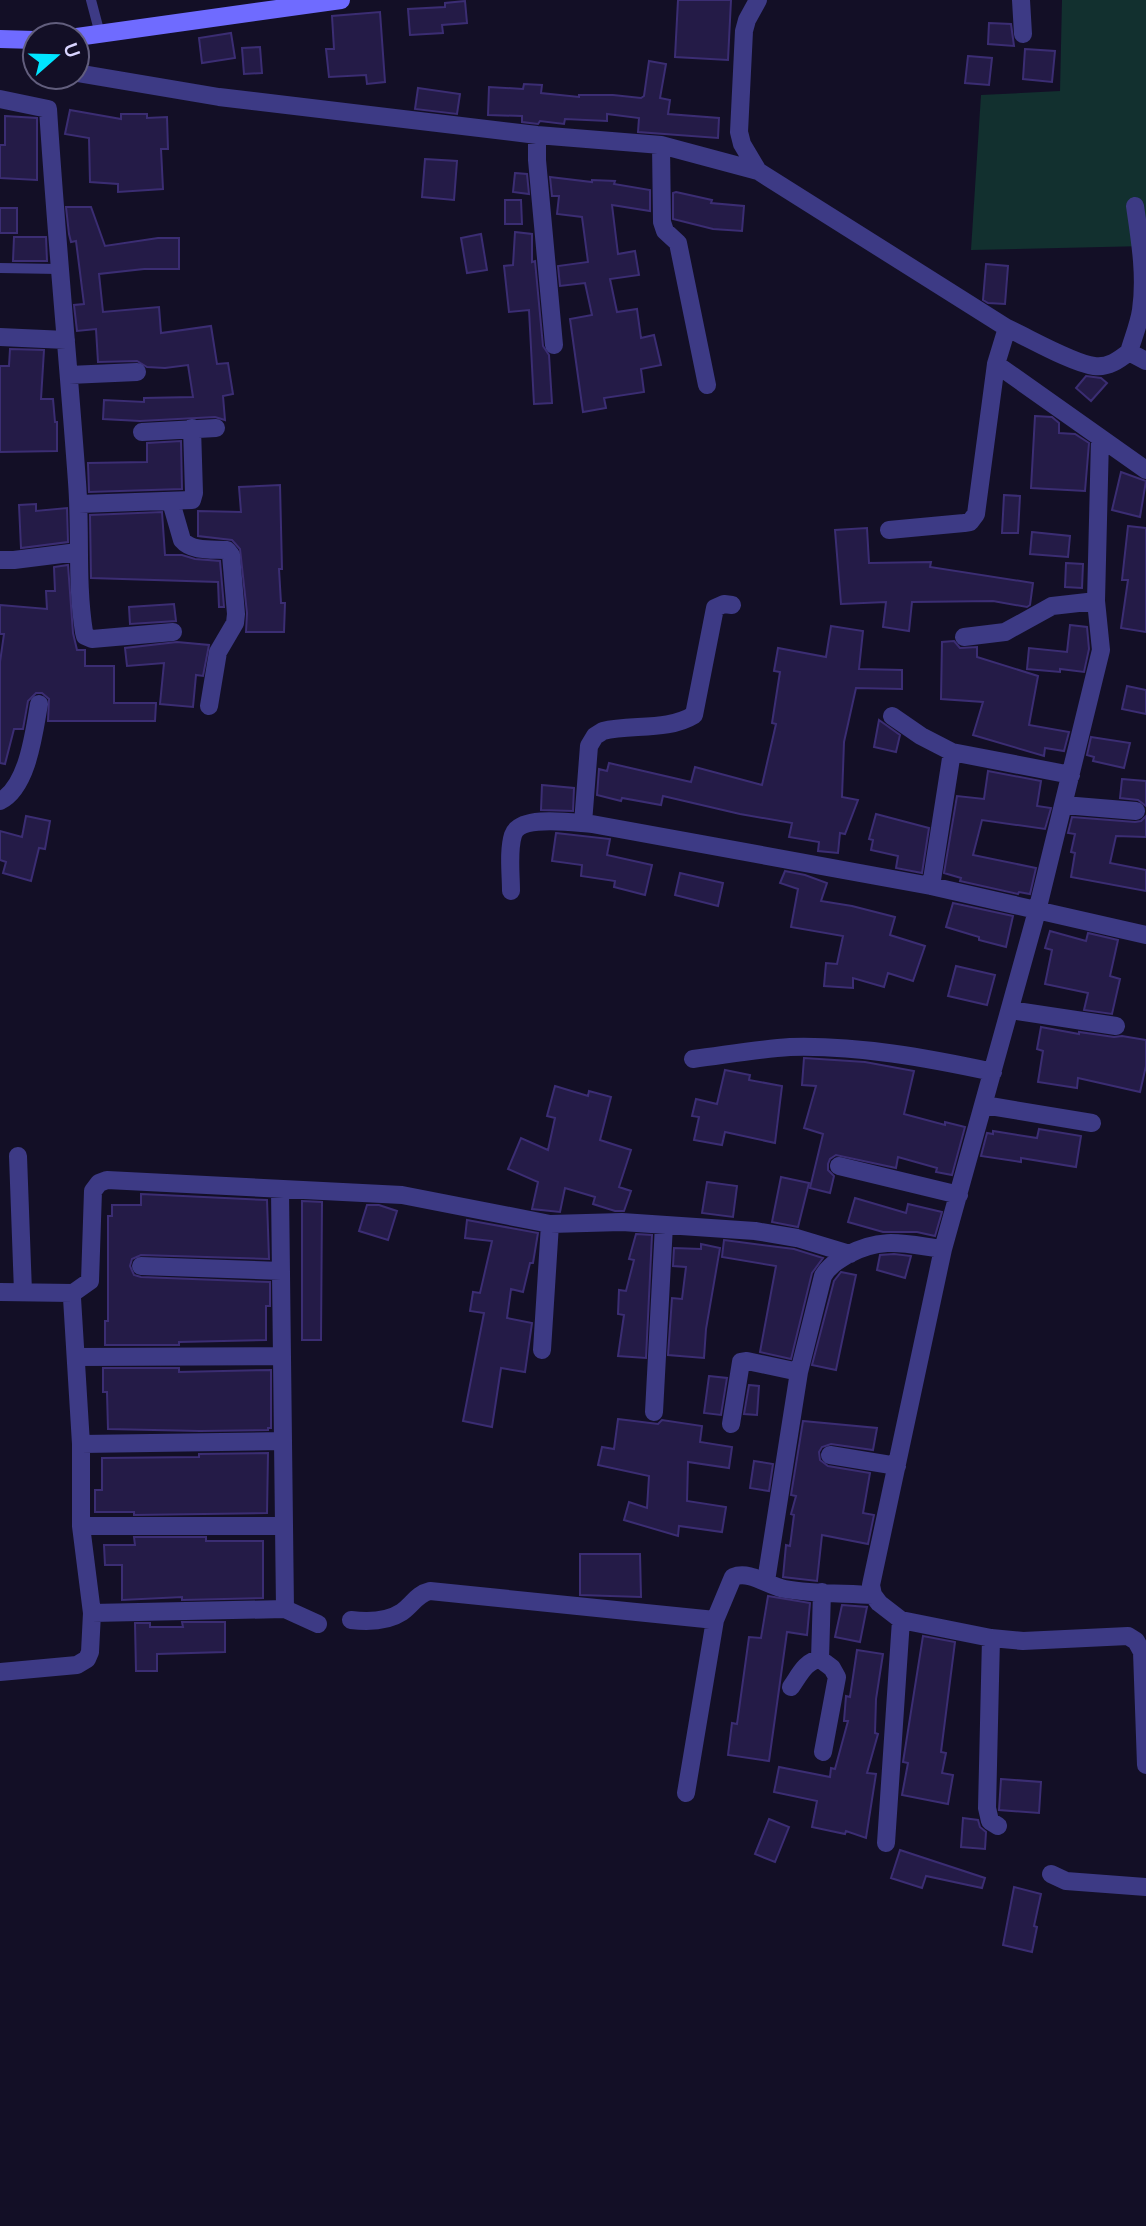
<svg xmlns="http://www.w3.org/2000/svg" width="1146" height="2226" font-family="Lato,sans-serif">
<rect width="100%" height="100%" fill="#130f26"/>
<!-- green -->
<path fill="#12302f" d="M1062 0H1146V246L971 250 981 95 1060 91Z"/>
<!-- building -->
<path fill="#241b47" stroke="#3b2d73" stroke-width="2" d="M678 0H731L728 60 675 57Z
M465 1 467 23 442 25 443 33 410 35 408 9 445 7V3Z
M380 12 385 82 367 84 366 75 329 77 326 49H334L332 16Z
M989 23 1011 24 1014 46 988 44Z
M231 33 235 58 202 63 199 38Z
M260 47 262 73 244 74 242 48Z
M1025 49 1055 51 1052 82 1023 79Z
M968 56 992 58 989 85 965 83Z
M649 61 666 64 660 98 670 100 668 114 719 118 718 138 638 132 639 118 607 114V121L565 119 564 124 540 121 538 124 522 122V116L488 115 489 87 523 89 524 84 542 85 541 93 579 97V95H613L641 98 644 96Z
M418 88 460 94 457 114 415 109Z
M70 110 121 119V114H147V118L167 117 168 149H161L163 189 118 192V184L90 182 89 138 65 134Z
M5 116 37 118V180L0 178V145H5Z
M425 159 457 161 454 200 422 197Z
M515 173 527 174 529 194 513 192Z
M550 177 592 182V180L615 181 614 184 650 190V211L612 205 618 254 635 251 639 275 610 279 617 312 637 309 641 338 654 335 661 365 641 369 644 392 604 398 606 408 583 412 570 319 592 315 585 283 560 286 558 266 588 262 582 217 557 214 559 196H552Z
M676 192 712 200 711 203 744 206 742 231 713 229 673 219V193Z
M505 200H521L522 224H505Z
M66 207H91L105 246 158 238H179V269H144L99 274 103 312 159 307 161 333 211 326 217 364 228 363 233 394 223 396 225 420 215 417 140 421 103 419 104 400 144 402V398L193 397 188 365 165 368 147 367 137 361 98 362 96 329 77 331 74 305 84 304 76 241 71 242 69 234Z
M0 208H17V233H0Z
M515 232 532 234V262L535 261 543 346 549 355 552 403 534 404 529 310 509 312 504 266 513 265Z
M481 234 487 270 467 273 461 238Z
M14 237H46L47 261H13Z
M986 264 1008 266 1005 304 988 303 983 300Z
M10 349 44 350 41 399H53L55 422H57V451L0 452V366H9Z
M1086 376 1101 378 1107 383 1091 401 1076 388Z
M1035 416 1052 417 1059 423V433L1075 434 1089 443 1085 491 1031 488Z
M181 441 182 489 89 492 88 463 147 462V443Z
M1121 472 1146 481 1140 517 1112 510Z
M280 485 282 569H279L281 603H285L284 632H246L247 613 240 549 232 540 198 536V511L241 512 239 487Z
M1004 495 1020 496 1018 533H1002Z
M36 504V511L67 508 68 542 21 548 19 505Z
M162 512 165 555H182L195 559 220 561 224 607H219L218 582 91 578 90 515Z
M1128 526 1146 528V632L1121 628 1128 580H1122Z
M867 528 869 563 931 562 930 567 1033 583 1030 605 1027 607 993 601 912 602 909 631 883 627 886 602 841 604 835 530Z
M1032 532 1070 536 1068 557 1030 554Z
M1066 563 1083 564 1082 588 1065 587Z
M68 565 73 633 77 650H85V666H114V703H156L155 721H48L49 699 42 693H36L28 701 23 729H14L5 764 0 763V662L4 634H0V605L47 609 46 591H55L54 567Z
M174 604 176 621 130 624 129 607Z
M1070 625 1087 627 1089 649 1084 672 1060 669V672L1027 669 1029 648 1067 652Z
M831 626 863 631 859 669 902 670V689L856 688 844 742 842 797 858 800 845 834 840 833 838 853 818 851 819 842 789 837 792 823 740 814 663 796 661 805 622 798 621 801 597 795 599 769 607 771 609 763 691 782 695 767 762 785 776 724 772 723 780 672 774 671 778 648 826 657Z
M954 641 960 648 977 647V657L1038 676 1029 725 1069 732 1064 751 1045 748 1044 756 973 735 983 702 941 699 942 642Z
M177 642 209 645 203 676 196 675 193 707 160 704 164 663 127 666 125 648Z
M1127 686 1146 690V714L1122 709Z
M879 720 900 735 896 752 874 747Z
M1091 737 1130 743 1124 768 1093 761 1094 757 1087 755Z
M988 771 1041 781 1037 806 1051 808 1045 829 982 820 973 855 1036 868 1030 894 1019 892 1018 894 960 881 961 878 944 873 957 796 984 799Z
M1122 779 1146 781V806L1138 800 1120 798Z
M542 785 574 788 573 811 541 810Z
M876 814 929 828 922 873 896 868 898 856 871 850 873 840 869 839Z
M26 816 50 821 45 849 39 848 31 881 3 873 6 862 0 860V831L22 837Z
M1146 816V837L1116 836 1110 863 1146 870V891L1071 877 1075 853 1071 852 1075 834 1068 833 1072 817 1135 822 1141 821Z
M556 833 610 839 607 855 652 865 645 895 614 887 615 881 581 876 582 865 552 861Z
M785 871 805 875 827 883 821 901 852 906 895 917 890 935 925 946 913 981 888 973 884 987 853 978V988L824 986 826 963 837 964 843 936 791 927 798 889 780 883Z
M680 873 723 883 718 906 675 895Z
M953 903 1013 916 1006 947 979 940V937L946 927Z
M1050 931 1086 941 1088 933 1118 940 1110 976 1120 979 1112 1014 1084 1010 1088 993 1045 984 1052 950 1045 948Z
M956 966 995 975 987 1005 948 996Z
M1041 1027 1079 1034V1032L1114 1037 1122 1036 1146 1040V1066L1140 1092 1078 1078 1077 1088 1038 1082 1043 1051 1037 1049Z
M804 1058 865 1062 914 1071 904 1114 945 1125V1122L965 1127 952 1175 936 1172 937 1168 898 1157 896 1168 836 1155 830 1159 828 1164V1170L834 1176 830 1193 810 1188 823 1134 804 1128 816 1086 802 1085Z
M725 1070 750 1075 749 1080 782 1086 775 1143 725 1132 722 1145 694 1140 699 1117 692 1116 696 1099 717 1104Z
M555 1086 588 1096 589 1091 611 1097 600 1140 631 1150 619 1187 631 1191 624 1211H615L593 1204 595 1197 565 1188 560 1212 532 1209 538 1182 508 1169 521 1138 548 1150 555 1118 547 1116Z
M1039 1129 1081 1136 1076 1167 1021 1158V1162L981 1156 987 1133 993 1134V1131L1037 1138Z
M781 1177 809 1183 798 1227 772 1222Z
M707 1182 737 1186 733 1217 702 1213Z
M141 1194 267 1200 269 1259 141 1255 132 1259 130 1266 134 1275 141 1277 270 1282V1306H266V1340L179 1342V1345H105V1321H108V1216H112V1205H141Z
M855 1198 906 1213 908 1204 942 1212 935 1236 917 1232H883L848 1222Z
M302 1201 322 1202 321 1340H302Z
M367 1205H379L397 1211 388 1240 359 1231Z
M467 1220 538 1233 533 1263H530L523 1292 511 1289 507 1318 532 1323 525 1372 501 1368 492 1427 463 1421 484 1313 470 1311 473 1292 480 1293 492 1241 465 1238Z
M636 1234 652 1235 646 1358 618 1356 624 1315 618 1314 619 1290 626 1291 634 1260 629 1259Z
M724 1240 794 1249 823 1258 812 1273 791 1359 760 1352 776 1266 722 1257Z
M701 1244 720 1248 706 1329 704 1358 668 1355 672 1298 682 1299 686 1267 673 1266 674 1248 701 1249Z
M894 1254 911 1256 905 1278 877 1270 880 1255Z
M841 1272 856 1275 836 1370 812 1365 834 1281Z
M103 1368H179V1372L271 1370V1428H268V1430L200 1431 108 1429 107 1392H103Z
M709 1376 727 1378 721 1415 704 1413Z
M749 1385 759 1386 757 1415 744 1414Z
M618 1419 658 1424 662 1420 702 1426 700 1442 732 1447 729 1468 688 1462 687 1501 726 1507 722 1532 679 1526 678 1536 624 1520 629 1502 647 1508 649 1476 598 1465 602 1447 614 1449Z
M803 1421 877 1428 873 1450 831 1444 822 1447 819 1452 820 1460 828 1466 870 1473 863 1513 874 1515 868 1544 822 1535 817 1581 783 1577 786 1545 790 1546 794 1515 791 1514 796 1496 791 1495Z
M268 1453 267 1513 134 1515V1512H95V1490H102V1458L199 1457V1454Z
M754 1461 773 1464 769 1491 750 1488Z
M134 1537H206V1541H263V1598L182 1600V1597L122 1600V1565H105L104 1545H135Z
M580 1554H640L641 1597 580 1595Z
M768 1596 810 1603 807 1635 787 1632 769 1761 728 1755 732 1723 737 1724 749 1637 761 1638Z
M842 1605 867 1607 860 1642 835 1637Z
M182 1622H225V1652L157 1654V1671H136L135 1623H150V1627H183Z
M923 1636 955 1642 941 1752 946 1753 942 1773 953 1775 948 1804 902 1795 908 1763 903 1762Z
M857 1650 883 1654 876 1699 875 1733 878 1734 867 1773 876 1774 866 1838 846 1831 845 1834 812 1827 817 1801 774 1792 779 1767 830 1777 831 1768 835 1769 848 1721H844L846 1696 850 1697Z
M1001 1779 1041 1782 1039 1813 999 1810Z
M963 1818 978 1820 980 1827 986 1832 985 1849 961 1847Z
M769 1819 789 1827 775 1862 755 1854Z
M900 1850 985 1878 982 1888 926 1876 922 1888 891 1878Z
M1014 1887 1041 1894 1034 1926 1037 1927 1032 1952 1003 1945Z"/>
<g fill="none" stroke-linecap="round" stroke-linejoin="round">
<!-- lane -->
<path stroke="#3d3a85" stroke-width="10" d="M91 0 100 34
M0 268 58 269"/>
<!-- street -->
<path stroke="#3d3a85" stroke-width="18" d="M1021 0 1023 34
M77 73 219 97 537 135 661 145 758 171 1007 328 996 364 1146 470
M0 99 48 109C56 234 68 358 77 482 81 532 76 582 84 632L85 636 92 639 173 632
M537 135V160L554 345
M661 145 662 222 665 231 678 243 707 385
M758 171 742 144 739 132 744 31 747 20 758 0
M1007 328C1029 338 1072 363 1094 366 1108 368 1119 360 1129 352 1133 338 1139 324 1141 310 1146 276 1140 240 1135 206
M0 337 66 340
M1129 352 1146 361
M69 375 137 372
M142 432 216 428
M1100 439 1096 601 1101 650 1037 911 943 1249 871 1585 873 1595 879 1603 901 1620 991 1638 1023 1641 1128 1636 1136 1641 1142 1652 1146 1765
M171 502 182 540C192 552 213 549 227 550L231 555 236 614 235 623 218 652 209 706
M79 504 192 500 194 493 192 428
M889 530 964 523 970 522 976 514 996 364
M0 560H14L78 552
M964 637 1005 632 1052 606 1096 601
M892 716 921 736 952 752 1071 775
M0 801C28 787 34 732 39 704
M1064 805 1136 811
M583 823 589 746 595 736 603 731C631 724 668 731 694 715L715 608 724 604 732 605
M931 886 952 752
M511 891C511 874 508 851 513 835 520 814 574 823 592 824L931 886 1146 935
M1010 1010 1116 1026
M693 1059C725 1055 758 1049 790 1047 857 1045 928 1058 993 1072
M984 1105 1092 1123
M18 1156 23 1292
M839 1166 959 1195
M280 1190 285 1609
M141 1266 281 1271
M0 1292 73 1293
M542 1350 550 1224
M77 1357 282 1356
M654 1412 664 1225
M731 1424 741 1362 747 1361 799 1372
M81 1444 283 1441
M830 1455 897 1466
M81 1526H284
M766 1581 799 1372 823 1276C829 1266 837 1261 847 1255 883 1236 905 1244 943 1249
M92 1613 285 1609 318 1624
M351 1620C368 1622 387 1622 402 1612 413 1604 417 1594 430 1591L715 1620
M991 1638 987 1808 990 1821 998 1826
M820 1659 832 1668 837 1677 823 1752
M0 1672 77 1665 87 1659 90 1652 92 1613 81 1526V1444L72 1298 73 1293 90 1281 93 1191 99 1183 107 1180 402 1195 550 1224 622 1222 755 1231 797 1238 850 1254
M791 1687C799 1676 805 1661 820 1659L822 1592
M686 1793 715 1620 733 1577C750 1570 768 1586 785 1589 813 1594 844 1593 873 1595
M886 1843 901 1620
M1051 1874 1066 1881 1146 1887"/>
<!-- secondary -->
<path stroke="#6f6bff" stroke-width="18" d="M77 37 341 0
M0 39 35 40"/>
</g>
<!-- north arrow -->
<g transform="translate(56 56) rotate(70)"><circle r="33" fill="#130f26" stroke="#625e7d" stroke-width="2"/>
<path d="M0-5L12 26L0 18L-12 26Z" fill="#00e5ff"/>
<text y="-10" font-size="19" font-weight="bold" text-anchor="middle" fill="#d9d4ff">U</text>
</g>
</svg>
